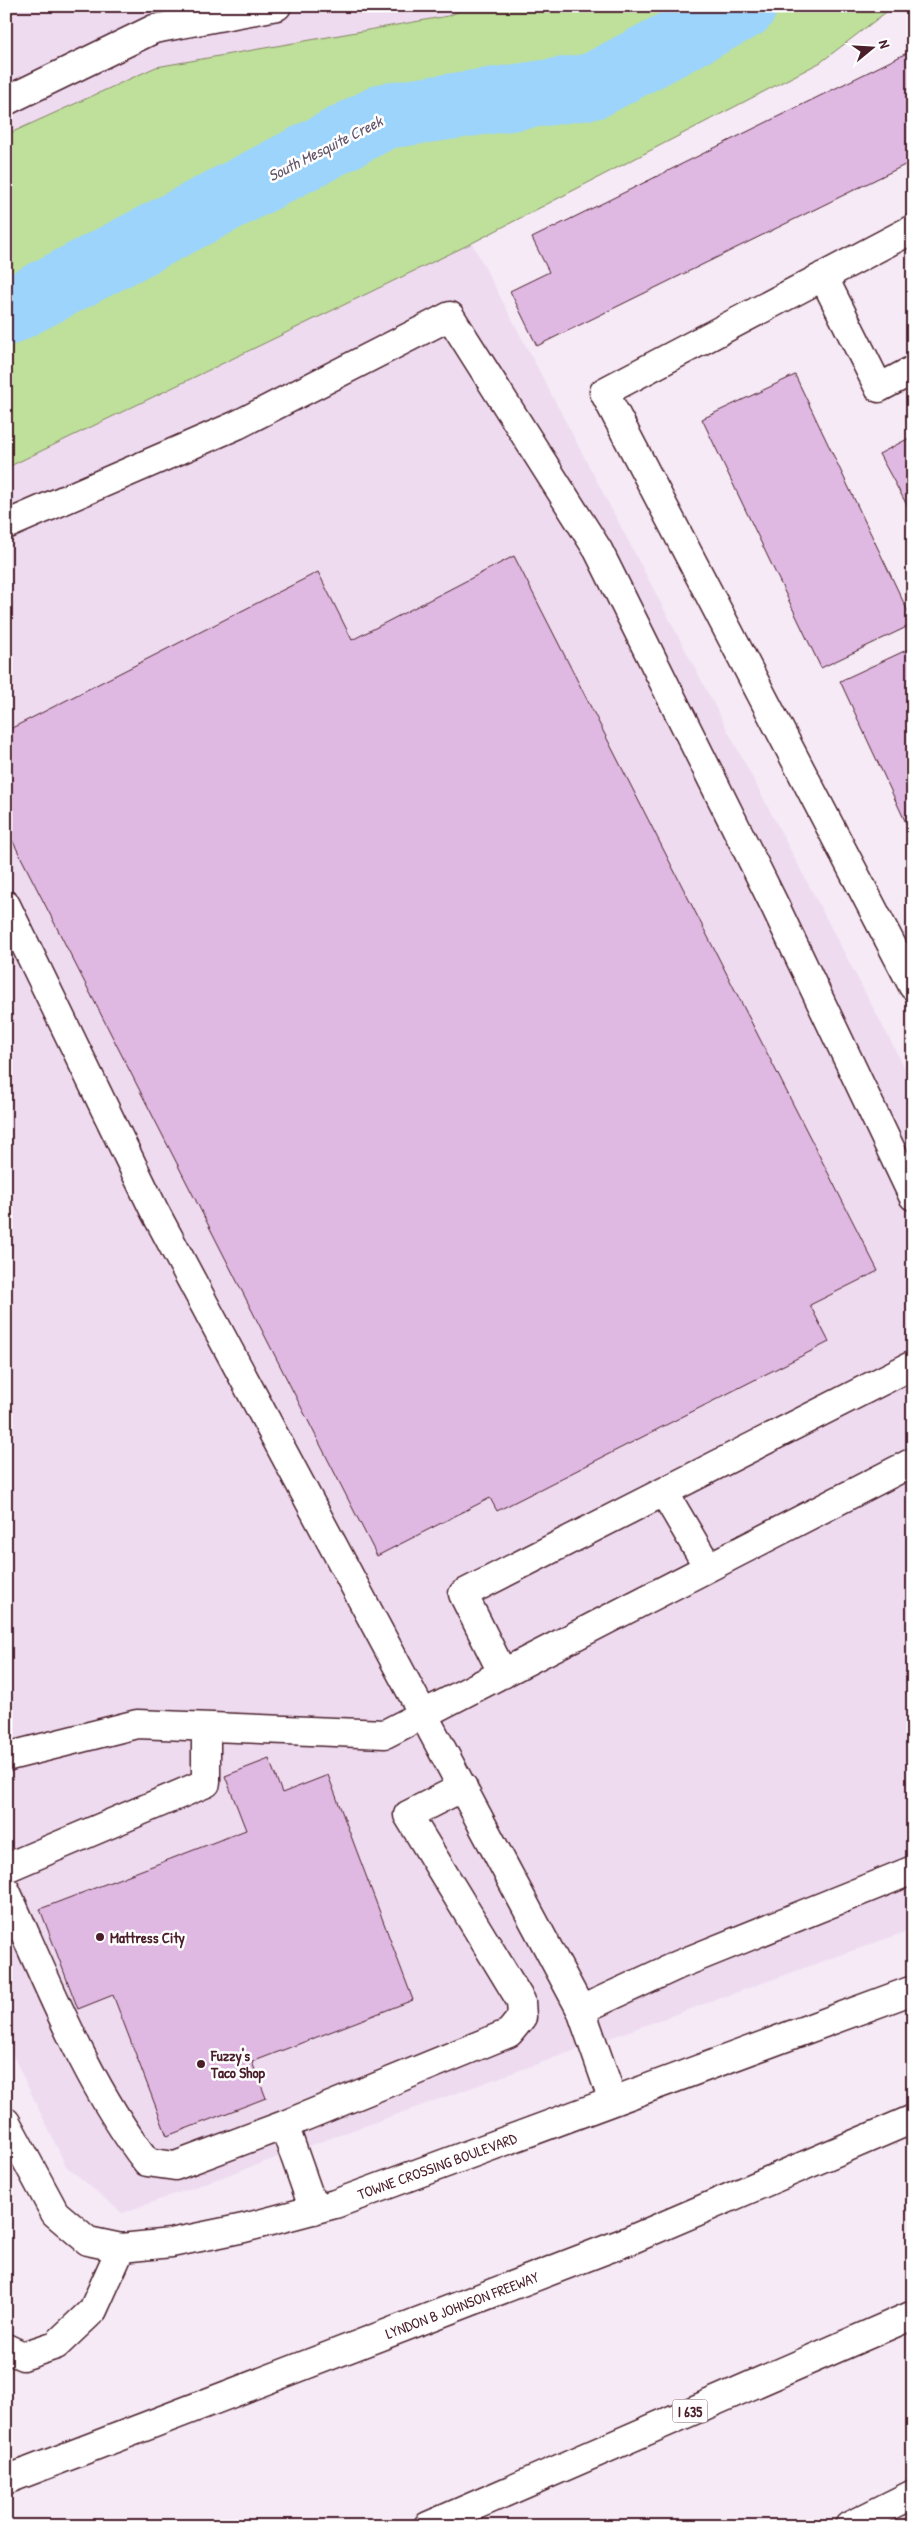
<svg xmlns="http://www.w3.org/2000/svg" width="919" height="2532" font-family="'Patrick Hand',sans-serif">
<rect width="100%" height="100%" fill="#f5eaf6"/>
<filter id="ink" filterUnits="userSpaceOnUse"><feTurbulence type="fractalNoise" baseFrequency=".02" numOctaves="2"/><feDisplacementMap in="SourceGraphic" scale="10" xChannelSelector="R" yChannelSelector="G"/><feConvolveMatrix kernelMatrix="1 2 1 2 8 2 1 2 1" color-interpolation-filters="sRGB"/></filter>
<g filter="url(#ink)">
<!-- built -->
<path fill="#eedbf0" d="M6 6H472L448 16 156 67 6 135Z
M472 243 913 1084V1929L122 2213 66 2166 6 2041V468Z"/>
<!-- green -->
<path fill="#bee09a" stroke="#848062" d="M472 6H894L821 62 472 243 6 468V135L156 67 448 16Z"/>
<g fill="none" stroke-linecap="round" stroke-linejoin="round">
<!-- river -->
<path stroke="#9dd4fc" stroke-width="66" d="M6 313 385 116 593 86 744 6"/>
</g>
<!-- building -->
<path fill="#dfb9e2" stroke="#4a1f2b" d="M913 50V161L537 346 510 291 549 272 532 238Z
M795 375 913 622V624L821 668 702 419Z
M913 436V516L879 454Z
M514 556 878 1271 810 1305 829 1342 497 1511 490 1498 377 1556 6 828V731L318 572 352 640Z
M913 647V838L840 681Z
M269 1759 282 1793 328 1775 413 2000 252 2062 266 2098 167 2136 113 1995 78 2009 40 1909 246 1830 225 1776Z"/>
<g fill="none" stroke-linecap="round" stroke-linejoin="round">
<!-- minor casing -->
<g stroke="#4a1f2b" stroke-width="31">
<path id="minor" d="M6 101 154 29 277 6
M913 229 604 392 913 986
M823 276 879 388 913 370
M6 525 237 425 450 316 598 550 775 906 913 1196
M6 905 154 1210 581 2010 613 2101
M664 1492 708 1567
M503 1674 463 1594 913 1365
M6 1757 137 1724 385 1734 913 1462
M6 1868 206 1783V1727
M6 1891C46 1979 87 2085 147 2162L175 2166 284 2125
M581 2010 678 1965 913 1870
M6 2122 55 2213 88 2241 121 2248 171 2243 244 2228 335 2204 913 1990
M314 2210 284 2125 509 2033 522 2017 521 2001 408 1815 463 1787
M6 2348 23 2356 56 2345 93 2310 121 2248"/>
</g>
<!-- major casing -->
<g stroke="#4a1f2b" stroke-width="31">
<path id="major" d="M6 2480 628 2241 913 2119"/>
</g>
<!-- highway casing -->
<g stroke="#4a1f2b" stroke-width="31">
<path id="highway" d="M428 2526 913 2315
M849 2526 913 2494"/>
</g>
<!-- minor -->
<use href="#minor" stroke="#fff" stroke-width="28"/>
<!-- major -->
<use href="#major" stroke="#fff" stroke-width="28"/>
<!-- highway -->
<use href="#highway" stroke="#fff" stroke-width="28"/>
</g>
</g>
<!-- markers -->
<g fill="#4a1f2b" stroke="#fff" stroke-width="2">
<circle cx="100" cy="1937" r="5"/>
<circle cx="201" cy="2064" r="5"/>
</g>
<g text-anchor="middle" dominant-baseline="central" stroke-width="5" stroke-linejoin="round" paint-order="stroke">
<!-- shield labels -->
<rect fill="#fff" stroke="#80626b" stroke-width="1" x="672.5" y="2399.5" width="35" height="23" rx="4"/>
<g font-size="14" font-weight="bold" fill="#4a1f2b">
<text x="690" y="2411">I 635</text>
</g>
<!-- poi labels -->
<g font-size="15" font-weight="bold" fill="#4a1f2b" stroke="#fff" text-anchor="start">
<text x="110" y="1937">Mattress City</text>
<text x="211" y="2055">Fuzzy's<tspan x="211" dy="17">Taco Shop</tspan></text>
</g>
<!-- street labels -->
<g font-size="15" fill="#4a1f2b" stroke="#fff">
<text transform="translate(437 2166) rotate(-20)">TOWNE CROSSING BOULEVARD</text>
<text transform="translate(462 2305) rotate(-21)">LYNDON B JOHNSON FREEWAY</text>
</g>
<!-- water labels -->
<g font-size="16" font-style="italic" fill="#63556a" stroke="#fff">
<text transform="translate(325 148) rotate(-27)">South Mesquite Creek</text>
</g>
</g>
<!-- margin -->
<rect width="919" height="2532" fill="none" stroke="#fff" stroke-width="25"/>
<rect x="12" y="12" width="894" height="2507" fill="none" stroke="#4a1f2b" stroke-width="2" filter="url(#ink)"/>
<!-- north arrow -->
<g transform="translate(872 48) rotate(72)" stroke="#ffffff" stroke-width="4" paint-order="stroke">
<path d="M0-4L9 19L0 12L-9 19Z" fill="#4a1f2b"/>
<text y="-8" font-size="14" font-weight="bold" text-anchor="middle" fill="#4a1f2b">N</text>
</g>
</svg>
